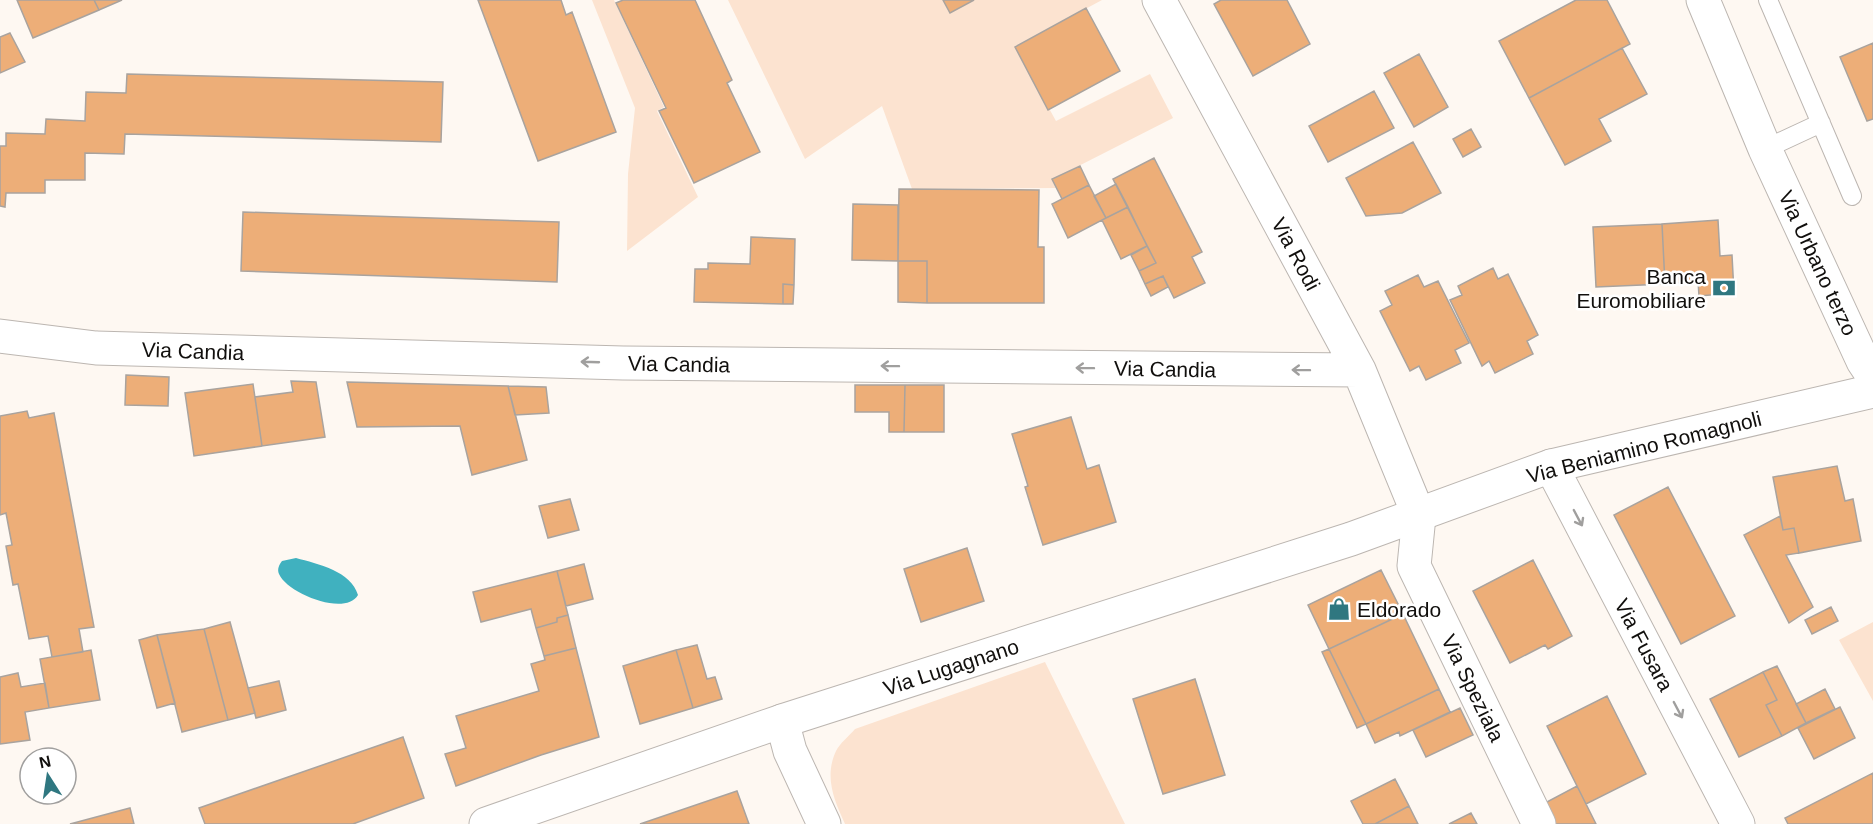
<svg xmlns="http://www.w3.org/2000/svg" width="1873" height="824" font-family="Helvetica,sans-serif">
<rect width="100%" height="100%" fill="#fef8f2"/>
<!-- green -->
<path fill="#fce3d0" d="M592 0H614L664 107 657 111 698 197 627 251 628 174 635 108Z
M728 0H1102L1015 47 1056 121 1150 74 1173 118 1053 179 1056 188 912 189 882 106 805 159Z
M1873 622V701L1839 640Z
M1045 662 1125 824H845C834 800 824 777 836 751 840 743 849 736 855 729Z"/>
<!-- water -->
<path fill="#40b1bf" d="M296 558C318 564 351 571 358 595 345 617 287 593 279 574 277 569 279 565 282 561Z"/>
<!-- building -->
<path fill="#edae78" stroke="#a9a39e" stroke-width="1.5" d="M17 0H94L99 10 33 38Z
M94 0H122L99 10Z
M478 0H561L566 15 572 12 616 132 538 161Z
M623 0H695L732 80 727 83 760 152 694 183 659 111 666 108 616 3Z
M943 0H974L950 13Z
M1221 0H1287L1310 44 1253 76 1214 4Z
M1576 0H1607L1630 44 1529 98 1499 41Z
M1086 8 1120 71 1048 110 1015 47Z
M10 33 25 62 0 73V37Z
M1873 43V119L1867 121 1840 57Z
M1622 48 1647 94 1599 119 1611 141 1565 165 1529 98Z
M1419 54 1448 107 1414 127 1384 73Z
M127 74 443 82 441 142 125 134 124 154 85 153V180H45V193H6L5 207 0 206V146H6V133L45 134 46 119 85 121 86 92 126 93Z
M1374 91 1394 128 1328 162 1309 126Z
M1471 129 1481 147 1463 157 1453 139Z
M1413 142 1441 193 1402 213 1366 216 1346 178Z
M1154 158 1202 252 1192 257 1205 283 1174 298 1163 276 1145 284 1139 271 1156 263 1113 179Z
M1080 166 1089 185 1062 199 1052 179Z
M1116 184 1128 207 1106 218 1094 196Z
M1089 185 1106 218 1068 238 1052 204Z
M899 189 1039 190 1038 247H1044V303H927V261H898Z
M853 204 898 205V261L852 260Z
M1128 207 1147 246 1121 259 1102 220Z
M243 212 559 222 557 282 241 271Z
M1718 220 1720 256 1732 255 1734 293 1699 296 1698 281 1665 284 1662 224Z
M1662 224 1665 284 1596 287 1593 227Z
M751 237 795 239 794 285 783 284V304L694 302 695 269H708V263L750 264Z
M1147 246 1156 263 1139 271 1131 255Z
M898 261H927V303L898 302Z
M1493 268 1498 279 1508 274 1538 335 1527 341 1533 354 1495 373 1489 361 1482 366 1450 300 1462 295 1458 286Z
M1418 275 1424 287 1438 281 1469 343 1455 350 1461 363 1426 380 1419 366 1410 371 1380 311 1392 305 1385 291Z
M1163 276 1168 287 1151 296 1145 284Z
M783 284 794 285 793 304H783Z
M126 375 169 377 168 406 125 405Z
M291 381 316 382 325 437 262 446 255 397 293 392Z
M347 382 508 386 527 460 472 475 460 426 357 427Z
M253 384 262 446 194 456 185 393Z
M855 385H905L904 432H889V412H855Z
M905 385H944V432H904Z
M508 386 546 387 549 413 515 415Z
M27 411 29 418 54 413 94 627 79 629 83 652 52 657 48 636 29 639 18 584 13 585 6 546 12 545 6 513 0 515V416Z
M1071 417 1087 469 1099 465 1116 522 1043 545 1025 487 1028 486 1012 434Z
M1837 466 1845 501 1853 499 1861 541 1799 553 1794 528 1783 530 1773 477Z
M1668 487 1735 616 1681 644 1614 515Z
M570 499 579 530 548 538 539 506Z
M1780 516 1783 530 1794 528 1799 553 1786 555 1813 607 1789 623 1744 535Z
M967 548 984 601 921 622 904 569Z
M1533 560 1572 636 1548 649 1545 645 1510 663 1473 591Z
M584 564 593 599 566 606 557 571Z
M1381 570 1403 614 1329 649 1308 605Z
M557 571 568 615 557 618V622L536 628 531 609 481 622 473 592Z
M1831 607 1838 621 1812 634 1805 620Z
M1403 614 1439 689 1366 724 1329 649Z
M568 615 576 648 544 656 536 628 557 622V618Z
M230 622 255 713 228 720 204 629Z
M204 629 228 720 182 732 157 635Z
M157 635 175 703 157 708 139 640Z
M697 645 707 679 715 677 722 699 693 708 676 650Z
M576 648 599 737 541 755 456 786 445 754 466 748 456 716 539 691 531 664 545 660 544 656Z
M1329 649 1366 724 1357 728 1322 652Z
M91 650 100 700 49 708 40 659Z
M676 650 693 708 640 724 623 666Z
M1777 666 1806 723 1782 736 1766 705 1777 700 1763 672Z
M1763 672 1777 700 1766 705 1782 736 1739 757 1710 699Z
M18 673 21 687 45 683 49 708 25 712 30 740 0 744V677Z
M1195 679 1225 775 1163 794 1133 699Z
M279 681 286 710 256 718 248 688Z
M1439 689 1450 712 1400 736 1399 732 1375 743 1366 724Z
M1825 689 1835 709 1806 723 1796 704Z
M1607 696 1646 774 1586 804 1547 726Z
M1840 707 1855 738 1814 759 1798 728Z
M1460 708 1473 735 1426 757 1413 730Z
M403 737 424 798 353 824H205L199 808Z
M1873 773V824H1788L1785 818Z
M1395 779 1409 806 1375 824H1363L1351 801Z
M1577 786 1596 824H1553L1543 804Z
M737 791 749 824H640Z
M1409 806 1418 824H1375Z
M130 808 134 824H70Z
M1471 813 1477 824H1449Z"/>
<g fill="none" stroke-linecap="round" stroke-linejoin="round">
<!-- lane casing -->
<g stroke="#bcb6b1" stroke-width="20">
<path id="lane" d="M1768 0 1852 196
M1765 149 1821 123"/>
</g>
<!-- street casing -->
<g stroke="#bcb6b1" stroke-width="35">
<path id="street" d="M1159 0 1359 370 1419 516 1414 566 1539 824
M0 336 96 348 623 363 1359 370
M1551 466 1738 824
M782 721 790 751 824 824"/>
</g>
<!-- secondary casing -->
<g stroke="#bcb6b1" stroke-width="35">
<path id="secondary" d="M1703 0 1765 149 1863 361 1873 376
M486 824 782 721 1351 539 1551 466 1873 391"/>
</g>
<!-- lane -->
<use href="#lane" stroke="#fff" stroke-width="18"/>
<!-- street -->
<use href="#street" stroke="#fff" stroke-width="33"/>
<!-- secondary -->
<use href="#secondary" stroke="#fff" stroke-width="33"/>
</g>
<!-- one-way arrows -->
<defs><path id="oneway-shaft" d="M-6 0H5M1.5-3L5.5 0L1.5 3" fill="none" stroke-width="1.6" stroke-linecap="round" stroke-linejoin="round" transform="scale(1.5)"/></defs>
<g stroke="#a09f9e">
<use href="#oneway-shaft" transform="translate(590 362) rotate(-178)"/>
<use href="#oneway-shaft" transform="translate(890 366) rotate(-179)"/>
<use href="#oneway-shaft" transform="translate(1085 368) rotate(-179)"/>
<use href="#oneway-shaft" transform="translate(1301 370) rotate(-179)"/>
<use href="#oneway-shaft" transform="translate(1578 518) rotate(62)"/>
<use href="#oneway-shaft" transform="translate(1678 710) rotate(62)"/>
</g>
<!-- icons -->
<defs>
<g id="bank-bare" transform="scale(1.8)"><path d="M-6-4H6V4H-6ZM0-2.3a2.3 2.3 0 1 0 0 4.6a2.3 2.3 0 1 0 0-4.6Z" fill="#2f7780" stroke="#fff" stroke-width="2.5" paint-order="stroke"/></g>
<g id="shop-bare" transform="scale(1.8)"><path d="M-5-2.5h2.3a2.7 3.5 0 0 1 5.4 0H5L5.5 6h-11ZM-1.5-2.5h3a1.5 2.3 0 0 0-3 0Z" fill="#2f7780" stroke="#fff" stroke-width="2.5" paint-order="stroke"/></g>
</defs>
<g fill-rule="evenodd">
<use href="#bank-bare" x="1724" y="288"/>
<use href="#shop-bare" x="1339" y="609"/>
</g>
<g text-anchor="middle" dominant-baseline="central" stroke-width="5" stroke-linejoin="round" paint-order="stroke">
<!-- street labels -->
<g font-size="21" fill="#110f0d" stroke="#fff">
<text transform="translate(1296 254) rotate(62)">Via Rodi</text>
<text transform="translate(1818 263) rotate(65)">Via Urbano terzo</text>
<text transform="translate(193 351) rotate(2)">Via Candia</text>
<text transform="translate(679 364) rotate(1)">Via Candia</text>
<text transform="translate(1165 369) rotate(1)">Via Candia</text>
<text transform="translate(1644 447) rotate(-14)">Via Beniamino Romagnoli</text>
<text transform="translate(1644 645) rotate(62)">Via Fusara</text>
<text transform="translate(951 667) rotate(-18)">Via Lugagnano</text>
<text transform="translate(1473 688) rotate(64)">Via Speziala</text>
</g>
<!-- poi labels -->
<g font-size="21" fill="#110f0d" stroke="#fff" text-anchor="end">
<text x="1706" y="276">Banca<tspan x="1706" dy="24">Euromobiliare</tspan></text>
<text x="1357" y="609" text-anchor="start">Eldorado</text>
</g>
</g>
<!-- north arrow -->
<g transform="translate(48 776) rotate(348)"><circle r="28" fill="#ffffff" stroke="#a09f9e" stroke-width="1.5"/>
<path d="M0-4.5L10 22L0 15L-10 22Z" fill="#2f7780"/>
<text y="-9" font-size="16" font-weight="bold" text-anchor="middle" fill="#110f0d">N</text>
</g>
</svg>
